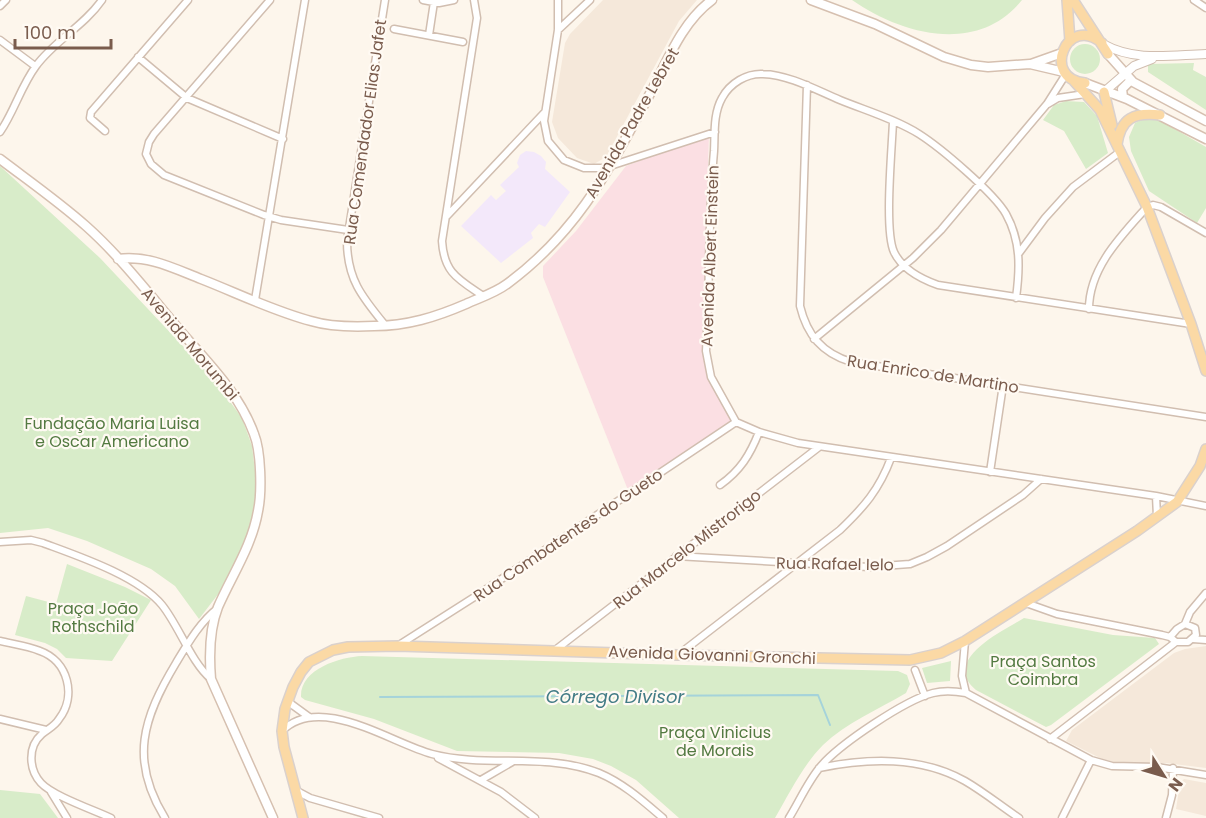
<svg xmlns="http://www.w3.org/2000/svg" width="1206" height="818" font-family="Poppins,sans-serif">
<rect width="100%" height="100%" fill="#fdf6ec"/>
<!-- residential -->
<path fill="#f5e8da" d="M603 0H697L679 21 606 157 594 164 577 158 558 138 552 122 565 43 570 34Z
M1206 646V768L1166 763H1110L1066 741 1072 730 1174 653 1185 649Z
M1184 779 1206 783V816L1176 809 1180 783Z"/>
<!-- education -->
<path fill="#f3e8fa" d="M526 151 534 152 541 156 546 162 545 169 570 192 545 227 539 224 531 233 533 238 501 263 461 226 491 195 496 200 506 191 500 185 519 167 517 163 520 155Z"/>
<!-- medical -->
<path fill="#fbdfe3" d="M709 135 706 226V357L714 387 732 422 628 490 543 277V266L576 231 626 166Z"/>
<!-- green -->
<path fill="#d8ecc9" d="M852 0H1022C978 55 902 35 852 0Z
M1070 59a15 15 0 1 1 30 0a15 15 0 1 1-30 0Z
M1194 63 1193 70 1206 77V110L1148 72V64Z
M1066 101 1084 102 1097 116 1108 153 1086 169 1064 131 1043 120 1054 105Z
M1147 117 1159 120 1206 147V208L1197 223 1149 191 1131 151 1129 137 1135 123Z
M0 166 100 258 212 377 242 418 252 446 257 488 254 523 226 584 199 619 175 586 151 569 87 541 48 528 0 533Z
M67 564 125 587 151 600 112 661 66 658 57 649 45 643 15 635 26 596 56 604Z
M1024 618 1113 635 1155 638 1159 644 1051 725 1046 727 976 690C940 660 1003 631 1024 618Z
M362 656 898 671 907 675 910 684 906 693C879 709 846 723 823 745 803 765 789 794 775 818H679L636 780 611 766 593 759 559 753 457 751 374 719 305 700 301 697C300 669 340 657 362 656Z
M951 661 950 681 927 683 922 668Z
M0 790 40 794 58 818H0Z"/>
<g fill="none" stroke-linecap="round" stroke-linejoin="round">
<!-- stream -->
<path stroke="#a5d3da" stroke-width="2" d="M380 697 818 695 830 725"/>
<!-- minor casing -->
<g stroke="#d1beb0" stroke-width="9">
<path id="minor" d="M270 0 154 134 149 142 146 154 151 164 164 175 264 215 281 220 348 230
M423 0 439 3 454 0
M474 0 477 18 442 241C444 273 458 279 483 296
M558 0V30L544 121 548 141 564 160 584 168H604L715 132
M1194 0 1206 8
M0 6 6 0
M394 29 463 42
M558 30 590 0
M429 35 434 2
M0 40 35 66
M138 57 187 98 283 139
M807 85 800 306C807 335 822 353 851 362L1206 417
M1048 104 1058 98 1085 94
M893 121C892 149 884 230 894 252 902 269 921 279 938 285L1191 324
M105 131 90 118 91 112 188 0
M0 132C14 112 21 86 36 66 54 41 84 26 102 0
M446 217 544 113
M1019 253 1045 218 1073 187 1121 151
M1016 298C1020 268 1021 241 1006 214 994 193 941 148 919 134 895 119 867 111 840 100 816 90 790 75 763 74 747 73 730 83 722 98 713 114 715 134 714 151 708 218 710 285 706 351L711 377 736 422 759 432 798 443 1156 496 1206 506
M255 300 305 0
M1089 309C1089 268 1121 236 1147 207L1153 205 1161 207 1206 233
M385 325C362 297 347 279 347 241L385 0
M814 339 913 258 941 230 1047 104 1066 74
M990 472 1003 385
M720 485C740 471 750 455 759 432
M1156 496 1157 516
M0 542 31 540 43 543C78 556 138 576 162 605 179 626 191 662 211 679
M676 556 869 567 910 564 927 557 947 546 1023 495 1041 479
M1026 603 1057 614 1162 635 1170 637 1176 642
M1170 637 1177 629 1185 624 1190 612 1206 593
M1193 639 1206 640
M0 641C13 644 28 646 40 651 68 661 77 696 59 719 55 726 48 729 42 734 27 747 29 770 41 783 53 796 94 810 111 818
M965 641 962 676 966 693
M1176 642H1188L1196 635 1195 628 1185 624
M399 645 476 596 736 422
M554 651 819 447
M678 655 840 530C864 507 879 490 891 458
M915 670 925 696
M287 701 309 717
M0 719 46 730
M282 731C320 693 391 743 432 754 487 768 546 752 599 773 623 783 643 801 663 818
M1050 739 1176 642
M438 758 501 792 535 818
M819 768C868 758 920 756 965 781 984 792 1001 806 1019 818
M481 780 512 762
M295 790 310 798 379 818
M51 792 67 818
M165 818C129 760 143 718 176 663 188 643 200 622 218 608
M789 818C799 802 808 781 821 766 840 744 905 700 933 693 944 690 955 691 966 693L1091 760 1112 766 1157 767 1206 775
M1062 818 1091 760
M1166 818 1172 795 1173 768"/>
</g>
<!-- tertiary casing -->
<g stroke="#d1beb0" stroke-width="10">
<path id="tertiary" d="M1103 44C1135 62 1171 55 1206 54
M1104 92 1134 66 1152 59"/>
</g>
<!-- secondary casing -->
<g stroke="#d6c0b0" stroke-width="11">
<path id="secondary" d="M811 0 875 24 944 57 971 65 988 67 1030 64 1064 72
M1108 54 1133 82 1206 121
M1031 64 1062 53
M1085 83 1127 99 1206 139
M1123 97 1122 89 1131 80
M0 159C29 181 59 202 86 226 122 258 152 298 183 334 210 365 240 395 254 434 261 451 262 492 258 511 252 546 232 575 218 607 209 630 209 655 211 679L273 818
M118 259C148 255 173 268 201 279 237 293 273 311 311 321 331 327 353 327 374 326 407 326 436 317 466 304 479 298 495 293 507 284 580 230 610 167 652 90 668 59 683 21 712 0"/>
</g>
<!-- primary casing -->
<g stroke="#dad1cd" stroke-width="12">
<path id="primary" d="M1067 0 1070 41
M1073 0 1108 54
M1074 81 1100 110 1147 207 1191 324 1206 371
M1085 83C1040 79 1067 13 1102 43
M1104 92 1112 125
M1117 144C1121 118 1134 112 1160 115
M303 818 284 747 282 731 285 709 293 687 301 672 309 662 333 650 348 647 398 646 678 655 910 660 941 653 965 641 1137 531 1177 502 1200 466 1206 449"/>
</g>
<!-- minor -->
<use href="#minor" stroke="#fff" stroke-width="6"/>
<!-- tertiary -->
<use href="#tertiary" stroke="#fff" stroke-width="8"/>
<!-- secondary -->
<use href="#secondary" stroke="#fff" stroke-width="8"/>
<!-- primary -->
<use href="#primary" stroke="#fbd9a5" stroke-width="9"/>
</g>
<g text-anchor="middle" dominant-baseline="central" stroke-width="4.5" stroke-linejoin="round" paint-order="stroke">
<!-- street labels -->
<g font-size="16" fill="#7a5c4d" stroke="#fffaf3">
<text transform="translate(632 123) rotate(-60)">Avenida Padre Lebret</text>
<text transform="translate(365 132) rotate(-82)">Rua Comendador Elias Jafet</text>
<text transform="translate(710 256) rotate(-88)">Avenida Albert Einstein</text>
<text transform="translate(190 344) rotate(50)">Avenida Morumbi</text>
<text transform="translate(933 374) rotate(9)">Rua Enrico de Martino</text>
<text transform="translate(568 535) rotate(-34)">Rua Combatentes do Gueto</text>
<text transform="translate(687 549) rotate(-38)">Rua Marcelo Mistrorigo</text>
<text transform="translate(835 564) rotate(1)">Rua Rafael Ielo</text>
<text transform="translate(712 655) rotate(2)">Avenida Giovanni Gronchi</text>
</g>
<!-- park labels -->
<g font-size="16" fill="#537a41" stroke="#fffaf3">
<text x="112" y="423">Fundação Maria Luisa<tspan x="112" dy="18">e Oscar Americano</tspan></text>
<text x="93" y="608">Praça João<tspan x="93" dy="18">Rothschild</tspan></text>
<text x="1043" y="661">Praça Santos<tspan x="1043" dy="18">Coimbra</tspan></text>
<text x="715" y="732">Praça Vinicius<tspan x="715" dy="18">de Morais</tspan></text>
</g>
<!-- water labels -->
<g font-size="18" font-style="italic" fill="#437c86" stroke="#fffaf3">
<text x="615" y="696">Córrego Divisor</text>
</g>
</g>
<!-- north arrow -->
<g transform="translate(1164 776) rotate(127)" stroke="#fffaf3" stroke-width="4.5" paint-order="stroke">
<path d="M0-4.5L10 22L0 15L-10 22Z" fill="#7a5c4d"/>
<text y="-9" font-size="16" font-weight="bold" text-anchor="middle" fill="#7a5c4d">N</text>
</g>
<!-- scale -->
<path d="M15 39v9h96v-9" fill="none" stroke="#7a5c4d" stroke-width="3"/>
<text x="24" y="39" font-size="18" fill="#7a5c4d" stroke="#fffaf3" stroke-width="4.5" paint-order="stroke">100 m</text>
</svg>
